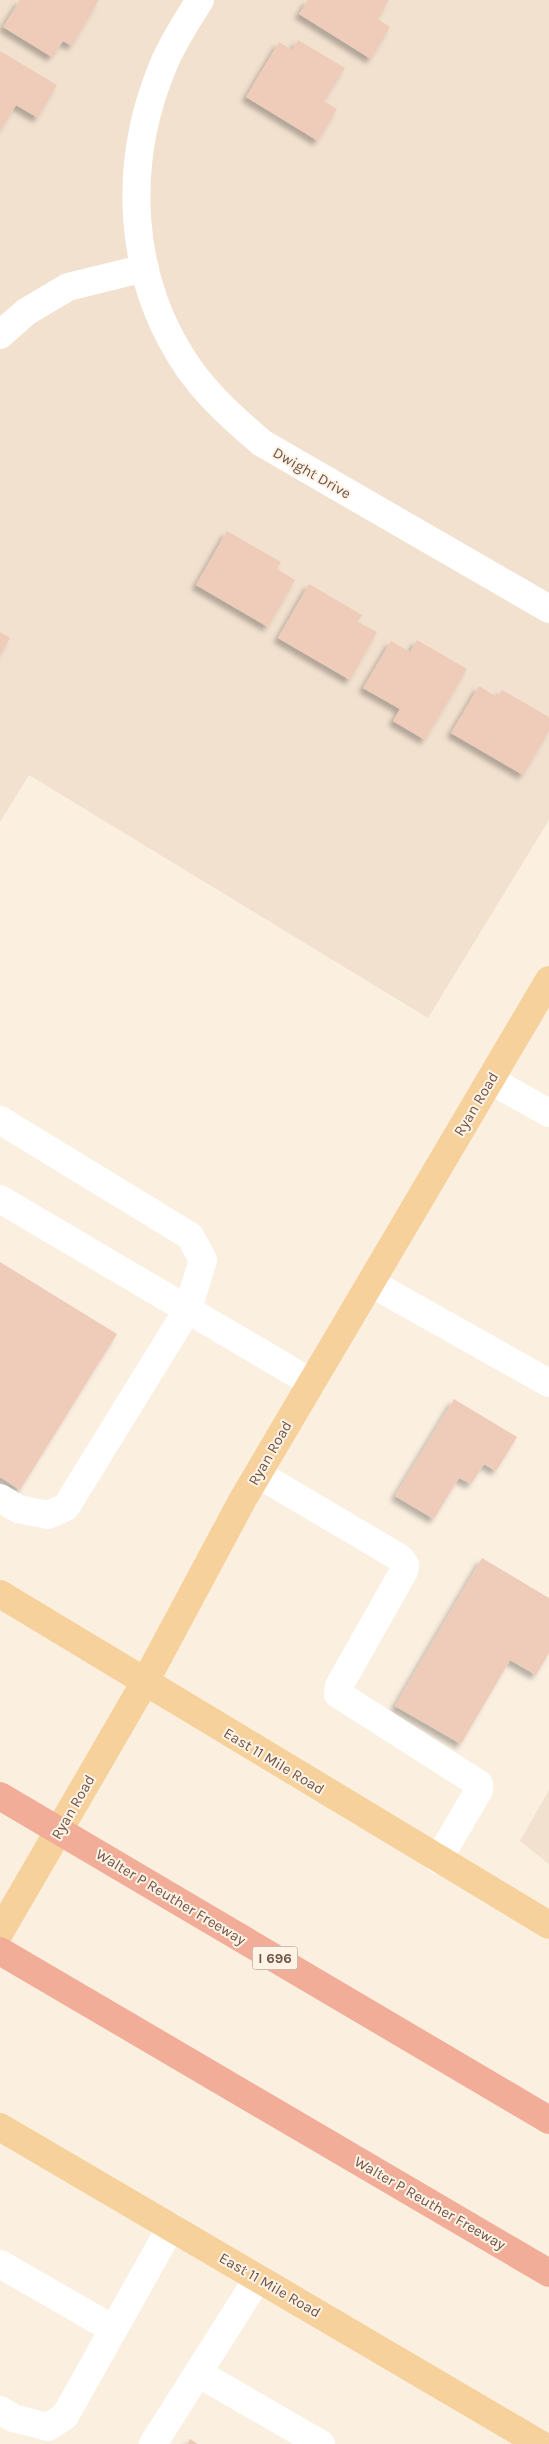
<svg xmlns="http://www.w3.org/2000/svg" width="549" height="2444" font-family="Karla,sans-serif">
<defs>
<filter id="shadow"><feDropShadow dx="-4.5" dy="4.5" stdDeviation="2.5" flood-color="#0004"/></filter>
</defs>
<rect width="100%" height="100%" fill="#fbefe0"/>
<!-- residential -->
<path fill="#f2e1cf" d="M0 0H549V820L428 1018 29 775 0 822Z
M549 1790V1864L520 1841Z"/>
<!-- building -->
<path fill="#eeccb9" filter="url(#shadow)" d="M20 0H99L72 46 63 41 52 57 3 27Z
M308 0H389L378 19 390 27 371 59 299 14Z
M298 40 345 68 324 101 337 109 318 141 246 97 279 42 292 50Z
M0 51 57 85 38 118 16 105 0 131Z
M227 531 281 562 277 569 295 580 268 627 196 585Z
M309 584 362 615 358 622 377 632 350 680 278 638Z
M0 632 10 638 0 655Z
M417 640 467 669 425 740 393 721 400 709 363 688 391 641 410 652Z
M479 686 497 697 502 690 549 717V731L523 775 451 733Z
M0 1262 117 1334 20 1490 0 1477Z
M454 1399 517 1437 496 1471 484 1464 471 1484 459 1478 434 1519 395 1496Z
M482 1558 549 1598V1653L536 1675 510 1660 461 1744 395 1706Z
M190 2439 198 2444H187Z"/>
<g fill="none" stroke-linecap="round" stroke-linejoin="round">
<!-- minor -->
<path stroke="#fff" stroke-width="28" d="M200 0C187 21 172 43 163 66 122 164 127 278 188 367 208 396 235 420 262 443L549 609
M0 335 26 312 68 287 145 268
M490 1080 549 1113
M0 1120 190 1236 203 1260 188 1309 66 1507 48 1515 18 1509 0 1498
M0 1199 312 1383
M371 1283 549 1383
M258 1474 400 1558 405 1565 404 1571 339 1686 338 1694 479 1784V1790L438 1860
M0 2264 113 2329
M198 2373 321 2444
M0 2410 13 2418 48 2427 65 2416 171 2227
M153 2444 258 2278"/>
<!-- major -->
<path stroke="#f7d19b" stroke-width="28" d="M0 1594 549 1925
M0 1932 145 1682 243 1499 549 980
M0 2127 540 2444"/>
<!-- highway -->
<path stroke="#f2ad99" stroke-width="28" d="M0 1796 549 2120
M0 1951 549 2273"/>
</g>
<g text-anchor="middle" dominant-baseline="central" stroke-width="4" stroke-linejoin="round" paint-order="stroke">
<!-- shield labels -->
<rect fill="#fef3e5" stroke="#9b8478" stroke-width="1" x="252.5" y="1946.5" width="45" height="23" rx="4"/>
<g font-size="14" font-weight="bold" fill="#705549">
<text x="275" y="1958">I 696</text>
</g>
<!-- street labels -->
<g font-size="15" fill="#705549" stroke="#fef3e5">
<text transform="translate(312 473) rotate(30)">Dwight Drive</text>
<text transform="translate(476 1104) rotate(-59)">Ryan Road</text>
<text transform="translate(270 1453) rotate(-60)">Ryan Road</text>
<text transform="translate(274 1761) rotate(31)">East 11 Mile Road</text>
<text transform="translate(73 1807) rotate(-60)">Ryan Road</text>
<text transform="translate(171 1897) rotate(31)">Walter P Reuther Freeway</text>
<text transform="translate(430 2203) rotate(30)">Walter P Reuther Freeway</text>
<text transform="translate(270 2285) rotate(30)">East 11 Mile Road</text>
</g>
</g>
</svg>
